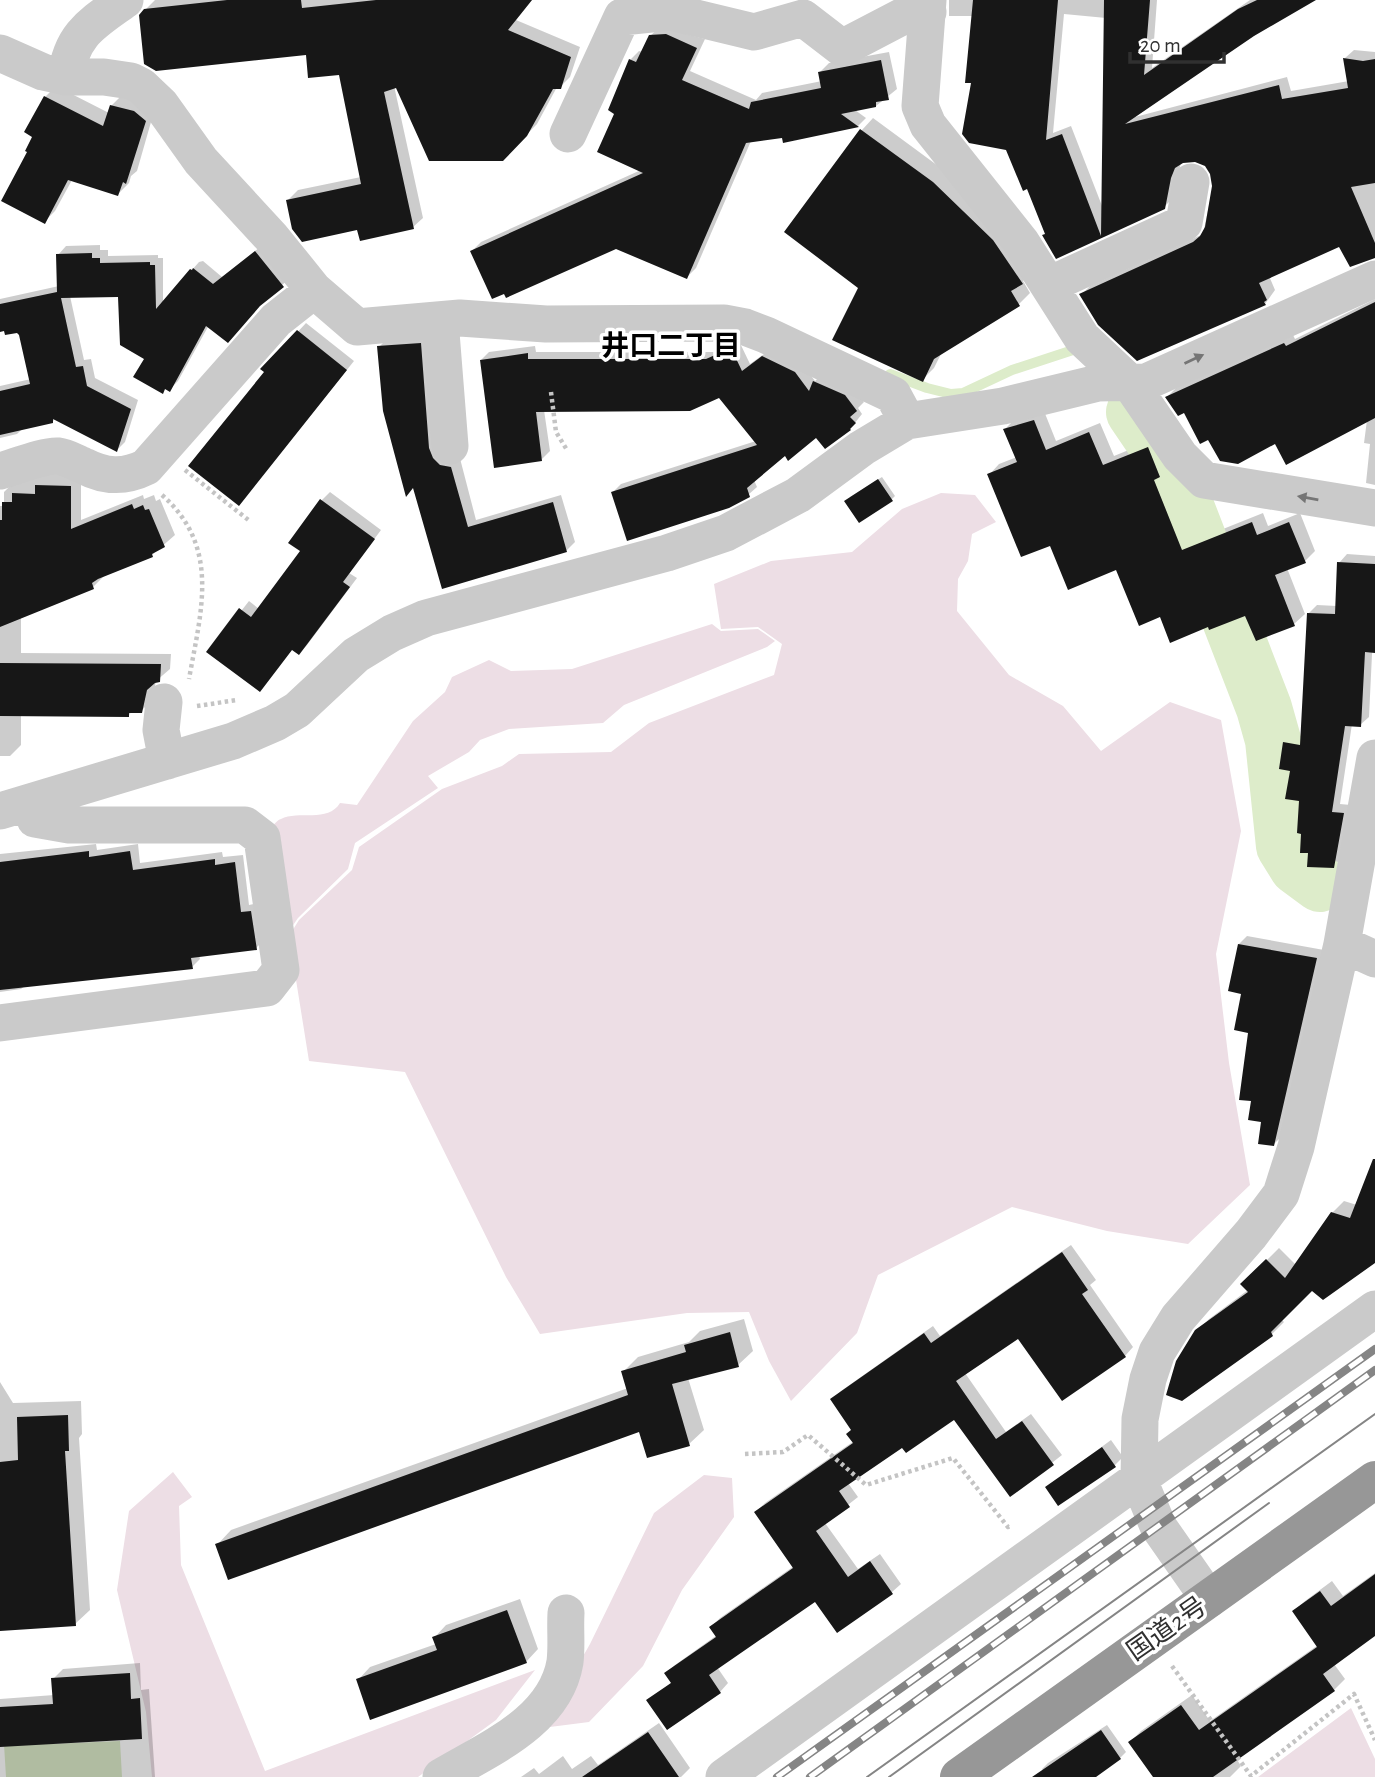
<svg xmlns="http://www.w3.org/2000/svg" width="1375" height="1777" font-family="'Alegreya Sans','Noto Sans JP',sans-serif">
<rect width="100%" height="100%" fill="#fff"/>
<!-- green -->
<path fill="#eddee5" d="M941 493 975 495 996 522 972 534 968 561 958 579 957 611 1009 675 1063 706 1101 751 1170 702 1221 720 1241 831 1216 954 1229 1063 1250 1185 1188 1244 1107 1231 1012 1207 878 1275 857 1333 791 1401 769 1361 749 1312 687 1313 540 1334 506 1277 405 1072 309 1061 289 936 299 920 352 870 359 847 442 789 502 766 519 754 611 752 649 723 774 675 782 644 758 627 721 629 714 584 771 561 852 552 902 509Z
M712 624 721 631 758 629 775 641 767 647 624 705 603 723 509 729 480 740 469 752 428 776 438 788 355 843 348 869 298 918 287 934 272 826C275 824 277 820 281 819 298 810 328 823 340 803L357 805 413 721 445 692 452 677 489 660 511 671 572 669Z
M173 1472 192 1497 179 1506 181 1565 265 1771 535 1670 496 1720 418 1777H152L146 1712 117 1590 129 1511Z
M704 1475 732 1478 734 1517 682 1590 643 1666 589 1722 542 1728 590 1644 654 1513Z
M1351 1708 1375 1759V1777H1258Z"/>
<!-- water -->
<path fill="#ddecca" d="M3 1728 50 1744 120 1741 122 1777H6Z"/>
<!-- shadow -->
<path fill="#0003" fill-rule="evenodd" d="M155 0H532L516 20 580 47 570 77 560 87H557L537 124 503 159 393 81 423 218 413 227 359 228 288 200 298 190 361 177 340 73 307 54 145 10Z
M949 0H1157L1152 68 1250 0H1313L1253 34 1135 117 1287 77 1291 91 1349 81 1345 58 1354 50 1375 52V257L1339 244 1269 276 1275 290 1265 304 1081 295 1090 286 1203 234 1213 186V175L1206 165 1194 159 1181 162 1173 198 1164 207 1057 256 1028 187 974 81 973 16H949ZM1064 14 1106 18 1104 211 1071 126 1053 133Z
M660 27 705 39 690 71 756 100 762 93 822 81 820 72 829 63 889 52 897 89 876 106 855 110 866 118 858 126 784 141 783 136 751 141 696 268 687 277 616 247 472 251 481 242 641 170 617 113 621 84 619 83 630 60 639 51 643 52 650 36Z
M56 86 109 113 111 106 122 95 155 108 137 171 131 176 129 183 118 194 72 180 55 211 44 222 29 151 45 97Z
M873 118 945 171 1033 271 1023 281 1030 293 1019 304 942 352 934 368 922 380 860 287 786 232 862 130Z
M264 244 291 277 263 302 209 325 178 381 170 389 146 358 120 295 70 296 84 360 91 359 95 378 138 400 125 442 117 450 56 418 52 422 23 428 17 434 0 438V386L31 379 21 334 6 329 0 330V299L59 286 58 255 66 246 100 245V250H108V256L158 255V258H163V303L199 262 203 261 222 277Z
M1375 299V485L1366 483 1370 444 1364 443 1367 420 1276 442 1209 437 1185 410 1167 397 1176 388 1293 335 1295 339Z
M306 323 354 361 246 496 266 372 263 369Z
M428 335 476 520 561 495 575 542 567 550 443 586 414 487 379 347 387 339Z
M739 341 750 364 771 349 803 365 815 381 823 374 852 388 864 402 858 408 862 414 850 429 816 436 785 454 754 480 757 487 748 495 613 492 621 484 756 441 720 396 544 410 550 451 542 459 481 360 489 352 535 346 536 352H716Z
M1044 411 1056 441 1100 423 1114 456 1158 438 1170 465 1164 471 1193 541 1263 513 1268 526 1300 513 1315 551 1305 561 1287 568 1305 614 1294 624 1246 613 1209 625 1161 615 1117 568 1051 543 989 475 999 464 1017 457 1005 429 1015 419Z
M60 468 81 476V520L143 495 144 499 154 495 156 501 160 499 175 535 152 555 104 576 93 587 21 617V653L171 654 170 669 156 681 152 700 141 711H132L129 715 21 714V745L10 756H0V506H4V492L15 481Z
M882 477 895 496 891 500 850 497Z
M330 492 381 530 349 573 357 578 307 645 299 653 293 648 260 690 209 652 249 601 259 609 302 551 322 500Z
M1347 554 1375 556V592L1369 717 1360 725 1352 724 1340 804 1351 805 1342 858 1333 866 1310 851 1301 799 1285 743 1293 735 1302 736 1309 613 1317 605 1337 606 1339 563Z
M96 844 97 850 138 844 140 863 222 852 223 857 243 855 249 905 259 903 264 940 256 948 199 955 200 959 192 967 26 985 21 989 0 992V854Z
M1247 936 1324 950 1282 1136 1274 1144 1252 1100 1250 1032 1243 992 1239 944Z
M1375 1159V1261L1312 1289 1281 1319 1284 1322 1272 1334 1196 1332 1209 1319 1248 1290 1243 1284 1279 1248 1296 1265 1332 1213 1344 1201 1357 1205Z
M1071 1245 1096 1280 1090 1285 1133 1347 1125 1356 1018 1336 965 1373 1006 1432 1031 1414 1062 1455 1011 1495 955 1418 903 1446 848 1483 858 1497 825 1523 858 1569 880 1554 901 1584 892 1592 837 1631 815 1599 717 1667 728 1683 720 1692 649 1701 672 1682 666 1673 675 1665 717 1635 711 1627 720 1618 794 1566 756 1512 765 1503 854 1441 853 1430 832 1400 841 1391 933 1326 940 1336Z
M744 1319 753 1351 738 1365 688 1378 704 1430 689 1444 641 1430 217 1545 231 1530 628 1388 623 1372 638 1357 689 1342 700 1331Z
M0 1382 13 1403 81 1401 82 1434 79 1438 90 1610 75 1624 0 1629Z
M1111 1440 1123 1457 1115 1465 1047 1487Z
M1375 1573V1634L1334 1664 1345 1679 1334 1690 1236 1758 1241 1766 1230 1777H1156L1130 1742 1141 1731 1192 1695 1210 1721 1318 1645 1294 1611 1305 1601 1332 1581 1343 1596Z
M520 1599 538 1649 526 1662 358 1680 370 1667 436 1644 434 1638 446 1625Z
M140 1663 141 1690 149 1689 155 1777H0V1699L54 1695 53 1679 63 1669Z
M659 1723 690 1768 681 1777H521L534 1768 539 1774 563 1756 572 1769 591 1756 598 1765Z
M1107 1725 1126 1752 1120 1758 1091 1777H1047L1042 1769 1048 1763Z"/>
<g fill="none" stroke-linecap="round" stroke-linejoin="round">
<!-- stream -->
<path stroke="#ddecca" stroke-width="10" d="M890 374 927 388 951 394 963 393 1012 370 1073 350"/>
<!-- river -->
<path stroke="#ddecca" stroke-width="56" d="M1134 412 1170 465 1264 708 1273 740 1284 846 1297 867 1320 884"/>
</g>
<!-- building -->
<path fill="#171717" d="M227 0H301L302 8 376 0H532L508 30 571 57 561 89H553L527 136 503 161H429L396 88 384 92 414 229 360 241 357 230 302 242 292 229 286 200 361 184 339 75 308 78 306 55 156 71 144 64 139 15 144 9Z
M973 0H1058L1046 140 1062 134 1101 236 1104 0H1150L1144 75 1238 9 1257 0H1316L1254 36 1125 124 1279 85 1282 99 1348 88 1343 58 1363 61 1375 59V183L1351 187 1375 243V258L1350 267 1339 247 1259 283 1267 300 1264 302 1266 305 1137 361 1098 325 1079 294 1193 242 1200 236 1205 227 1212 186 1210 174 1205 166 1195 162 1183 163 1175 168 1171 178 1165 209 1056 259 1042 235 1045 234 1027 189 1023 191 1006 150 969 143 962 134 971 83H965Z
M666 34 697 48 682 80 749 109 751 102 821 88 818 72 881 60 889 100 876 102V107L841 114 859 127 783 143 782 138 746 143 687 279 616 249 506 298 504 294 492 299 470 251 643 173 597 152 614 114 608 110 629 59 636 62 649 35Z
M44 96 103 126 110 105 134 111 146 121 126 184 123 182 118 196 68 180 45 224 1 201 27 152 25 151 32 137 24 132Z
M860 129 933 182 993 240 1023 284 1011 291 1020 306 934 359 923 382 832 340 858 288 784 232Z
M255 251 284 287 260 306 228 343 206 326 170 392 165 389 163 394 133 377 144 359 120 345 118 297 61 298 76 367 83 366 87 386 131 409 117 452 53 419V423L0 435V391L30 384 19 335 17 333 5 335 4 331 0 332V304L57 292 56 254 92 253V258H100V263L150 262V265H155L156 309 190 269 192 270 193 268 213 284Z
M1375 302V418L1286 465 1275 444 1238 464 1220 461 1208 440 1200 444 1184 413 1178 416 1165 397 1284 343 1286 346Z
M297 330 347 370 239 506 188 466 264 372 260 369Z
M421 343 429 448 433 458 440 465 451 467 468 527 553 502 567 552 442 589 413 488 406 497 383 411 377 346Z
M731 348 742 371 762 356 795 372 809 391 813 381 845 395 857 411 850 417 856 423 850 429 851 430 825 449 816 438 788 461 785 456 747 488 750 497 729 508 627 541 611 492 757 445 719 398 690 411 536 412 542 461 494 468 480 360 528 353V359H706Z
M1034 420 1046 450 1089 432 1103 465 1148 447 1160 477 1154 480 1182 550 1252 522 1257 535 1289 522 1306 563 1275 575 1295 626 1256 641 1245 616 1209 630 1208 627 1170 643 1160 617 1139 626 1116 570 1068 590 1050 546 1021 557 987 474 1017 462 1003 429Z
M878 479 893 501 859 523 844 501Z
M35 485 71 486V529L132 504 134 509 143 505 145 510 149 509 165 547 152 554 153 557 98 579 92 583 94 589 0 627V520H2V502H12V493L35 494Z
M320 499 375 539 343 582 350 587 299 655 292 650 260 692 206 652 239 608 251 617 300 551 288 543Z
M1337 562 1375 564V653L1365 652 1361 727 1345 726 1332 812 1344 813 1334 868 1307 867 1308 853H1300L1301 834 1297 833 1299 801 1285 799 1290 771 1279 769 1283 742 1300 745 1307 613 1335 614Z
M0 663 161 664 160 682 155 683 147 690 142 713H129V717L0 716Z
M89 851V857L130 851 133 870 215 859V865L235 862 241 912 251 911 257 950 191 958 193 969 0 990V862Z
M1238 944 1317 958 1274 1146 1258 1144 1261 1122 1248 1120 1251 1101 1239 1100 1248 1033 1234 1030 1241 994 1228 991Z
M1373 1159H1375V1263L1323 1300 1312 1291 1271 1332 1273 1336 1182 1401 1166 1395 1176 1361 1195 1330 1248 1292 1240 1284 1266 1259 1285 1278 1331 1212 1350 1218Z
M1062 1252 1088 1290 1082 1294 1126 1357 1062 1401 1018 1339 956 1381 996 1439 1022 1421 1054 1465 1010 1497 954 1420 906 1453 902 1448 839 1491 850 1507 816 1531 848 1577 870 1561 893 1594 837 1633 815 1602 709 1675 721 1693 667 1730 646 1700 671 1683 664 1673 716 1637 709 1627 793 1568 754 1512 853 1443 846 1434 851 1430 830 1399 924 1333 931 1343Z
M730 1332 739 1367 672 1384 690 1446 647 1458 639 1432 228 1580 215 1544 628 1395 621 1371 686 1352 684 1345Z
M68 1415 69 1451H65L76 1626 0 1631V1462L18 1460 17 1417Z
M1102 1447 1116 1467 1058 1506 1045 1487Z
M1375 1574V1636L1323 1674 1335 1691 1213 1777H1153L1128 1742 1181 1705 1199 1730 1317 1647 1292 1611 1320 1591 1331 1606Z
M507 1610 527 1663 370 1720 356 1679 437 1650 432 1637Z
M130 1673 131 1699 140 1698 142 1739 0 1747V1707L53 1704 51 1678Z
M1101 1730 1121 1759 1096 1777H1032Z
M648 1732 679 1777H582Z"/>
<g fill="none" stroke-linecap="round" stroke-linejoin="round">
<!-- path -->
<path stroke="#c4c4c4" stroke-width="4.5" stroke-dasharray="3.5 3.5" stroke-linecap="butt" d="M551 392 556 432 567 450
M185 470 251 522
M162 495C221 547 201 611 189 679
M197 706 237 700
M745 1454 783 1452 808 1435 866 1485 953 1458 1008 1527 1012 1525
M1172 1666 1251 1776 1354 1694 1375 1740"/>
<!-- minor -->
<path stroke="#cacaca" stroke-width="37" d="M928 0 920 106 928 125 1021 242 1082 338 1130 383 1180 456 1204 480 1375 508
M0 53 43 72 66 77H104L131 81 141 86 161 105 201 161 272 238 314 290 357 327 460 318 546 324 724 323 745 327 766 335 893 395 907 421 1003 406 1098 383 1146 382 1375 279
M66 77C71 34 93 23 125 0
M568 134 622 17 671 12 754 32 803 18 842 48 907 14 928 12
M1049 285 1184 223 1191 182
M440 320 450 446
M0 471C15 467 44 455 58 456 67 457 76 463 84 466 105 477 124 478 146 467L276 320 314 290
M164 702 161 730 167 761
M0 811 233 741 275 723 297 710 356 655 392 633 426 618 667 553 726 533 798 495 862 448 907 421
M1342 944 1375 959
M0 1023 267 988 281 970 262 838 245 825H69L35 819 30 802
M1209 1599 1158 1526 1139 1480 1140 1419 1148 1379 1157 1352 1178 1318 1251 1234 1281 1194 1296 1147 1342 944 1375 758
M441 1777C488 1749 555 1722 565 1662 567 1646 565 1628 566 1613
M724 1777 1375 1309"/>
<!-- highway -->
<path stroke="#979797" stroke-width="38" d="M959 1777 1375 1480"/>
<!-- tram -->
<path stroke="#858585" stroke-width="2" d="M867 1777 1375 1414
M889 1777 1269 1503"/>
<!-- rail casing -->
<g stroke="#858585" stroke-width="8">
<path id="rail" d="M777 1777 1375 1349
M810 1777 1375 1370"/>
</g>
<!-- rail -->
<use href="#rail" stroke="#fff" stroke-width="5" stroke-dasharray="16" stroke-linecap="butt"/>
</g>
<!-- one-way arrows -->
<defs><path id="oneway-solid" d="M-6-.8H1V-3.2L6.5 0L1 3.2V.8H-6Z" transform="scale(1.75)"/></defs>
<g fill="#757575">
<use href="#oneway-solid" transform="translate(1194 359) rotate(-25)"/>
<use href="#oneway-solid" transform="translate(1308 498) rotate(-170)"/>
</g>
<g text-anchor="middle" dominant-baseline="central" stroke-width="7" stroke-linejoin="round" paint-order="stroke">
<!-- street labels -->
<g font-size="26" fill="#303030" stroke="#fff">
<text transform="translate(1167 1629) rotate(-35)">国道2号</text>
</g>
<!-- neighbourhood labels -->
<g font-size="28" font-weight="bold" fill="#000" stroke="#fff">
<text x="671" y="347">井口二丁目</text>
</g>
</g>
<!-- scale -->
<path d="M1130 52v10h94v-10" fill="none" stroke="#303030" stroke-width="3.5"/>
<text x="1140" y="52" font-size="21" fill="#303030" stroke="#ffffff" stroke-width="5" paint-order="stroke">20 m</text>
</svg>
